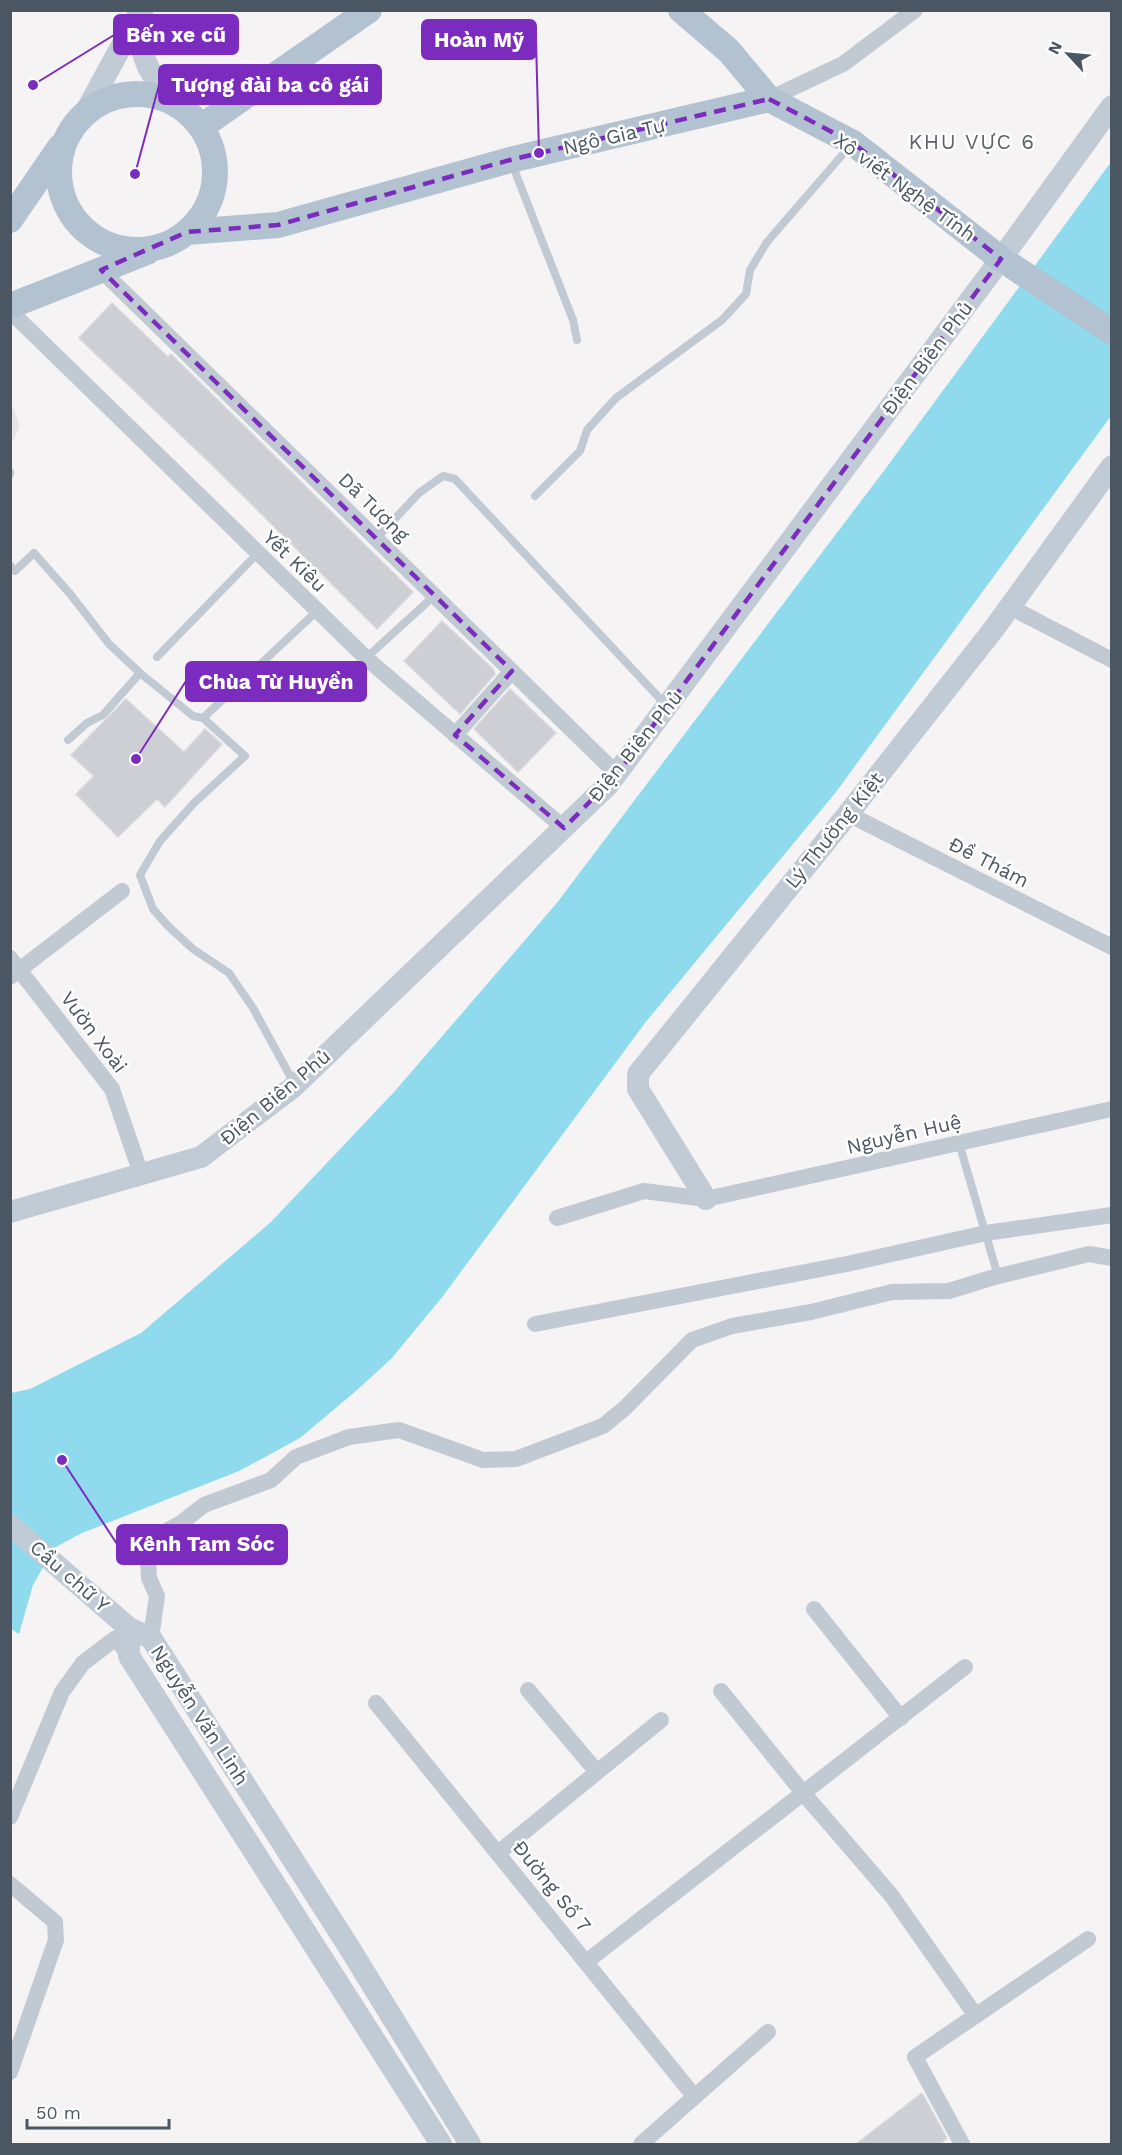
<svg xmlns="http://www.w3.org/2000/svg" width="1122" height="2155" font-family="'Work Sans',sans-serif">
<rect width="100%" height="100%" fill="#f5f3f3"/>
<!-- education -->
<path fill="#e6e4e5" d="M10 399 20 427 11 444H10Z"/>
<!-- water -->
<path fill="#90daee" d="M1111 162V416L836 792 645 1023 443 1296 392 1358 356 1391 300 1438 239 1471 82 1533 54 1548 33 1585 19 1634 11 1629V1393L30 1389 141 1333 271 1222 395 1091 556 904 886 468Z"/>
<!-- building -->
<path fill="#cdcfd5" stroke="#d7d9de" stroke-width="1.5" d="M112 303 168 357 171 354 413 592 377 629 211 464 79 338Z
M442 621 493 669 495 674 460 714 404 661Z
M510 689 556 733 518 772 474 729Z
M126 699 184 752 205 729 222 744 165 807 157 799 118 837 76 794 94 776 71 755Z
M922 2093 947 2138 939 2145H855Z"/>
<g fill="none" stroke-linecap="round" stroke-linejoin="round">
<!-- lane -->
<path stroke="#c1cad2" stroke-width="8" d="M512 164 573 320 577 340
M10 472V474
M535 496 580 451 587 430 616 398 722 320 746 294 750 270 767 242 850 146
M376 539 419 493 443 476 455 479 665 704
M10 565 15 571 34 553 71 595 109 644 140 673 193 716 203 718
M157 657 257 554
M366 658 434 596
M203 718 245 756 194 803 160 841 140 875 153 909 168 926 193 949 229 973 253 1008 295 1085
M203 718 317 611
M68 740 87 723 103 715 140 673
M959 1143 998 1276"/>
<!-- street -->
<path stroke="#c1cad2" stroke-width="16" d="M769 99 843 64 915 10
M101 270 617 774
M10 311 366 658 564 828
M1010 607 1112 660
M455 735 512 671
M848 814 1112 947
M10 958 112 1089 141 1174
M10 977 122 891
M557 1218 644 1191 706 1199 1112 1109
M535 1324 847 1264 986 1233 1112 1215
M814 1609 901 1718
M151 1638 157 1596 149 1578 147 1542 181 1523 204 1505 271 1480 296 1457 349 1437 399 1430 483 1460 516 1459 603 1426 625 1408 692 1340 732 1326 811 1312 892 1292 949 1291 991 1278 1089 1254 1112 1258
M528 1690 597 1772
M721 1691 804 1794 891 1895 976 2016
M376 1703 694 2096
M10 1817 62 1692 83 1663 116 1638 129 1656
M498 1853 661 1720
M10 1884 55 1922 56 1940 10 2072
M586 1962 965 1667
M641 2144 768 2032
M962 2144 915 2057 1088 1939"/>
<!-- secondary -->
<path stroke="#c1cbd6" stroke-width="22" d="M142 13C136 54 148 73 174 103
M84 115 141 10
M706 1199 638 1089V1074L848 814 993 630 1112 466
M10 1212 201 1157 292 1088 608 785 1001 259 1112 106
M10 1525 129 1628
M441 2144 129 1656V1628L151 1638 347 1944 470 2144"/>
<!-- primary -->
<path stroke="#b3c2d1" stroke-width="26" d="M681 10 729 51 769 99 853 143 1001 259
M59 172a78 78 0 1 1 156 0a78 78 0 1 1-156 0Z
M201 127 369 10
M10 220 60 147
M187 232 278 225 510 160 769 99
M1012 266 1112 332
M10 306 147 252"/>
</g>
<!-- marked area -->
<path fill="none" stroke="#7b2cbf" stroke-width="4.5" stroke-dasharray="12 8" stroke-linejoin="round" d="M769 99 853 143 1001 259 617 774 564 828 455 735 512 671 101 270 187 232 278 225 510 160Z"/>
<g text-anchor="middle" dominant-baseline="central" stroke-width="5" stroke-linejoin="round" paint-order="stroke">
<!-- street labels -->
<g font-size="20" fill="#4a5661" stroke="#fff">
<text transform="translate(614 136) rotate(-13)">Ngô Gia Tự</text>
<text transform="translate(905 187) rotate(36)">Xô viết Nghệ Tĩnh</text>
<text transform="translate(927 358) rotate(-53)">Điện Biên Phủ</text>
<text transform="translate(374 507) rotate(44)">Dã Tượng</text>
<text transform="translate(295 561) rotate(44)">Yết Kiêu</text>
<text transform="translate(635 746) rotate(-51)">Điện Biên Phủ</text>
<text transform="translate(834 830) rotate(-51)">Lý Thường Kiệt</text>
<text transform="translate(989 862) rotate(27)">Đề Thám</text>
<text transform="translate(94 1032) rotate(53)">Vườn Xoài</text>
<text transform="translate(275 1097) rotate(-40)">Điện Biên Phủ</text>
<text transform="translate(904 1134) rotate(-13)">Nguyễn Huệ</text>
<text transform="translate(70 1576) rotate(41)">Cầu chữ Y</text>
<text transform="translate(200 1715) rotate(57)">Nguyễn Văn Linh</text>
<text transform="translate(552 1886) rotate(51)">Đường Số 7</text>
</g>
<!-- neighbourhood labels -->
<g font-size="21" letter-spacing="1.5" fill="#5f6368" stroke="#fff">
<text x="972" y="141">KHU VỰC 6</text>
</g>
</g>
<!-- callouts -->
<path fill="none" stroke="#7b2cbf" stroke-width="2" d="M33 85L114 35M539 153L536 40M135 174L159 85M136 759L186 681M62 1460L117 1544"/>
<g fill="#7b2cbf" stroke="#fff" stroke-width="2">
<circle cx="33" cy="85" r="6"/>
<circle cx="539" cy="153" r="6"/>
<circle cx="135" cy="174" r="6"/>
<circle cx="136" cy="759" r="6"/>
<circle cx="62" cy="1460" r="6"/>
</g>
<g fill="#7b2cbf" stroke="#7b2cbf" stroke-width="2">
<rect x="114" y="15" width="124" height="39" rx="6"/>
<rect x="422" y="20" width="114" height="39" rx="6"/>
<rect x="159" y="65" width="222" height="39" rx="6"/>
<rect x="186" y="662" width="180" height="39" rx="6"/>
<rect x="117" y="1525" width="170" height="39" rx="6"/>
</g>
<g font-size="21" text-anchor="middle" font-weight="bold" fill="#fff">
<text x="176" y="42">Bến xe cũ</text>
<text x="479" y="47">Hoàn Mỹ</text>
<text x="270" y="92">Tượng đài ba cô gái</text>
<text x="276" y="689">Chùa Từ Huyền</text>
<text x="202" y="1551">Kênh Tam Sóc</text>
</g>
<!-- border -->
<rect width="1122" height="2155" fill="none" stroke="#4a5661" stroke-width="24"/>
<!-- north arrow -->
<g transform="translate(1068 54) rotate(296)" stroke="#ffffff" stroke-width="4.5" paint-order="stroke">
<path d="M0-4.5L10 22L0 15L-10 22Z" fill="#4a5661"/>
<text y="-9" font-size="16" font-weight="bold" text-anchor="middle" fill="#4a5661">N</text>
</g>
<!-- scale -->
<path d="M27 2119v9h142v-9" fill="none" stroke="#4a5661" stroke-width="3"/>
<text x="36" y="2119" font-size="18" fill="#4a5661" stroke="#ffffff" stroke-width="4.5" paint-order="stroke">50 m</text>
</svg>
